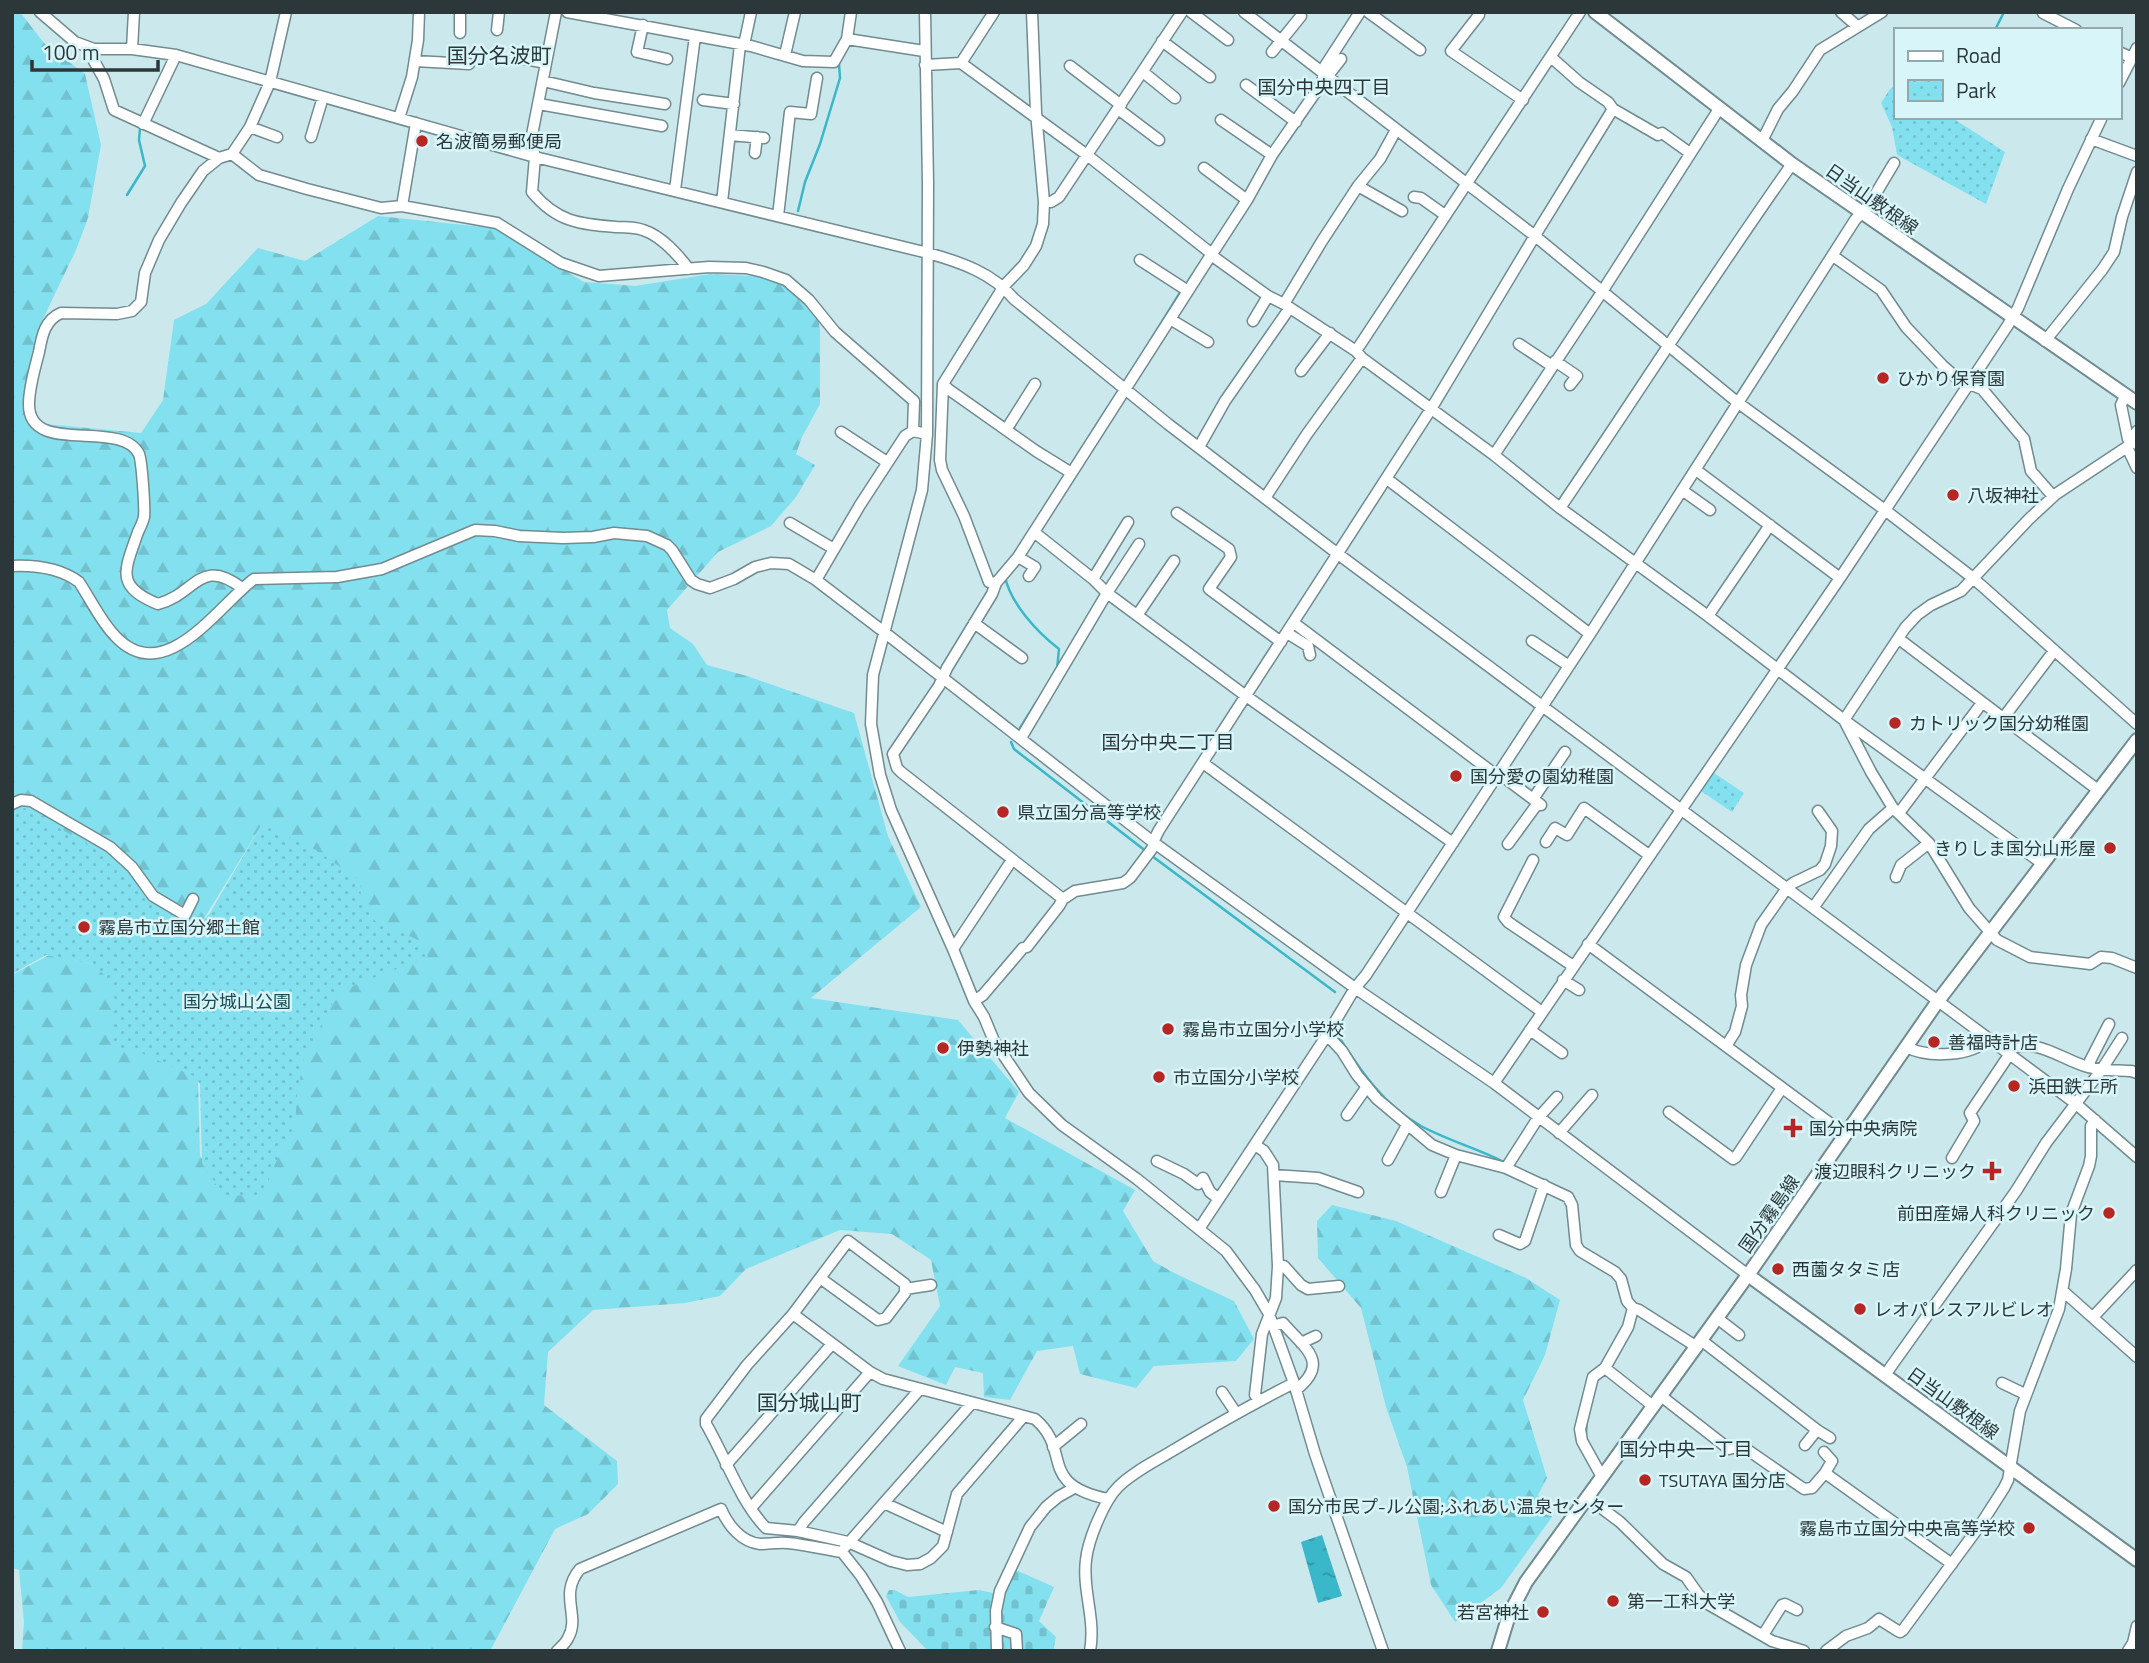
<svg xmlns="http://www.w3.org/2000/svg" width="2149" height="1663" font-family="'Titillium Web','Noto Sans JP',sans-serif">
<defs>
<pattern id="forest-firs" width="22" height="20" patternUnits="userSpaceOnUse" patternTransform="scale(1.75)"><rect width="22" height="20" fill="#83e1ef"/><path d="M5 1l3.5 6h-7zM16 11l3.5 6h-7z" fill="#71c2ce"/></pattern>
<pattern id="cemetery-stones" width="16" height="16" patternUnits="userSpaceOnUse" patternTransform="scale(1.75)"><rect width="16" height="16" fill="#83e1ef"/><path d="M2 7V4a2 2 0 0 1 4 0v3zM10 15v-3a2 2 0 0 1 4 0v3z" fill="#71c2ce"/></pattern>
<pattern id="park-dots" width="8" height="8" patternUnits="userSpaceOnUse" patternTransform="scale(1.75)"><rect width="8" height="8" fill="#83e1ef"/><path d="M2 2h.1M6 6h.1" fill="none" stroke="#71c2ce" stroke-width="1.8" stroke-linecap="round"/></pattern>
<pattern id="water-ripples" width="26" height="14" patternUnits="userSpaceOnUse" patternTransform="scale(1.75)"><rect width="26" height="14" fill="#3ab7c8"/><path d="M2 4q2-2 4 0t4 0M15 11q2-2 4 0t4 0" fill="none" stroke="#3196a3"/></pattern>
</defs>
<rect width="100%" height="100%" fill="#cbe8ed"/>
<!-- forest -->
<path fill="url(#forest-firs)" d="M12 12H20L44 43 85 74 101 145 88 218 76 250 43 319 25 407 34 423 141 433 163 400 174 320 206 304 258 248 305 261 378 216 493 228 584 282 635 286 710 274 776 277 817 309 820 331V404L802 437 796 454 815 465 796 497 771 526 718 552 667 610 670 628 693 644 707 665 747 676 854 713 888 836 921 907 811 998 958 1020 1019 1092 1005 1118 1135 1190 1123 1211 1153 1261 1174 1273 1234 1301 1254 1339 1236 1361 1154 1366 1136 1388 1080 1374 1073 1346 1037 1351 1010 1400 984 1397 983 1373 955 1367 946 1385 898 1366 940 1306 931 1260 892 1234 840 1230 746 1269 720 1296 685 1303 593 1310 548 1352 544 1405 617 1461 618 1484 588 1514 555 1529 490 1651H22L24 1622 19 1570 12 1568V975L49 955 95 964 109 978 139 1049 192 1072 198 1080 200 1156 221 1187 299 1054 333 990 382 930 311 854 259 829 207 914 198 926 159 910 12 816Z
M1332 1205 1396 1221 1526 1278 1560 1300 1545 1355 1523 1400 1547 1478 1538 1495 1552 1517 1501 1588 1455 1622 1431 1585 1407 1467 1386 1407 1361 1308 1318 1258 1317 1221Z"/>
<!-- cemetery -->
<path fill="url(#cemetery-stones)" d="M1016 1570 1054 1587 1039 1621 1056 1637 1053 1651H928L900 1622 886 1596 889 1590H895L908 1597 979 1590 1003 1595Z"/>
<!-- park -->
<path fill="url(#park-dots)" d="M1895 86V117H1951L2005 152 1986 204 1897 155 1892 127 1881 103 1890 89Z
M1711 771 1744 793 1732 812 1698 789Z
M25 808 119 863 139 882 160 908 199 924 210 913 262 824 316 850 360 881 361 897 375 921 416 939 428 957 339 991 304 1057 297 1096 295 1126 275 1164 262 1196 223 1195 202 1163 200 1084 194 1076 139 1052 115 1049 110 1034 116 1003 108 979 94 964 46 955 12 974V811Z"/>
<!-- water -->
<path fill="url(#water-ripples)" d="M1322 1535 1342 1596 1318 1603 1301 1542Z"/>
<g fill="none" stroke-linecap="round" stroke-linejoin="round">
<!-- stream -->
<path stroke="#3ab7c8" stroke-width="2.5" d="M1995 30 2004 12
M127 195 145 166 139 140 140 128
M798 211 805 182 820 144 840 78 839 64
M1231 216 1241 200
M1185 286 1193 274
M1144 351 1181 291
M1069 469 1108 407
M1010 560 1020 545
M1005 577C1011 604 1037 632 1059 649L1057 669
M1020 728 1037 701
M1011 742 1014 749 1147 852
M1152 856 1335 992
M1337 1034C1360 1070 1383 1105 1421 1126 1447 1140 1476 1148 1502 1161
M1586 1434 1587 1419"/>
<!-- minor casing -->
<g stroke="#718b8f" stroke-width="13">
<path id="minor" d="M40 12 75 42 94 49H132L176 55 535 157 928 253C960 262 993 273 1014 299L1168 424 1338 554 2075 1103 2137 1157
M556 12 531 140 535 157 532 192C557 222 579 224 616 227 624 227 635 227 643 230 662 236 678 255 689 269
M567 12 751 46 803 61 834 62 847 39
M851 12 847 39 924 51
M925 12 928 184 927 434 922 490 873 675 871 724 880 775 891 810 953 949 974 1001 984 1017 994 1041 1029 1093 1062 1125 1137 1179 1226 1251 1255 1290 1269 1314 1294 1383 1315 1454 1383 1651
M1191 12 1228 40
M1244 12 1535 236 1737 402 1885 510 1973 578 2137 724
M1368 12 1420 50
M1841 12 1857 26
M2043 13 2076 30
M1479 15 1451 51 1523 100
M643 25 637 52 667 59
M497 30 499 12
M460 33V12
M1162 41 1210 77
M744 45 751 12
M94 49V61L104 79 114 110 219 158
M132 49 134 12
M1272 52 1301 16
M2119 52 2132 58
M785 55 795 12
M515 57 546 63
M415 61 469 64
M961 63 994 12
M925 65 961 63 1087 155 1212 254 1211 255 1268 296 1284 304 1356 351 1362 358 1494 455 1560 508 1708 616 1844 720 2043 864
M1070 66 1121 105
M1143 72 1175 98
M1327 77 1341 59
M543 81 594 93 665 104
M2119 83 2137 48
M1246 85 1296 122
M703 100 734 104
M539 104 662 126
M1118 109 1159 140
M1613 109 1658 135 1662 133 1690 153
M399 118 412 77 418 40 419 12
M1221 120 1272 155
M143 124 176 55
M250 127 277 137
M730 135 764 138
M311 137 323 97
M2091 139 2137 156
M1762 141 1778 109 1793 91 1820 50 1882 12
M755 153 757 137
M232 154 259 175 307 189 381 208 402 206 497 223 561 263 599 276 709 267 746 268 763 272 786 280 809 300 835 332 914 401 913 431
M1204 168 1247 200
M1358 186 1402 211
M675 190 695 36
M1414 197 1421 198 1445 215
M722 202 740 45
M1044 202H1051L1059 197 1182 12
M402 206 416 123
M778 216 790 112 811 114 817 78
M1212 254 1247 200 1272 155 1322 83 1325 66 1360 12
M1833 256 1881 290 1906 327 1943 366 1959 380 1982 389 2024 439 2031 471 2051 494H2056
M1140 260 1188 291
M1284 304 1322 241 1358 186 1380 159 1396 130
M1170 319 1208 342
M1253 321 1268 296
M2045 341 2102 270 2114 252 2122 217 2137 172
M1519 344 1552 366
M1356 351 1580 12
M1555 361 1577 376 1570 385
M1301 371 1330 333
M943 384 948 389 1036 451 1070 472
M2125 396 2121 405 2128 439 2131 441
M1006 430 1035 384
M841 432 887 462
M2131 441 2137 431
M2137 444 2131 441 2127 447 2056 494 2029 519 1961 591 1931 605 1917 615 1905 628 1844 720 1871 772 1893 808 1929 843 1969 908 1997 940 2030 957 2090 964 2101 957 2112 958 2137 968
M1199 447 1225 401 1289 309
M2127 447 2137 468
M1494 455 1598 298 1719 109
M1696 470 1840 578
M1387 479 1590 634
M1682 490 1710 510
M1265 498 1307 434 1362 358
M1560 508C1638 393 1712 277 1792 164
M1177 513 1229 549 1231 557 1209 589 1281 642
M790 523 834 549
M1034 532 1093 579 1107 593 1246 696 1453 843
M1018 557 1035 567 1029 576
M12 566C36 565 60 568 79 582 91 600 101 622 116 637 165 688 218 606 254 579L337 577 382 569 475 530 495 531 519 536 563 538 593 537 614 533 647 536 667 545 672 550 691 580 697 584 710 588 734 579 755 567 771 563 789 564 816 580 884 632 1153 842 1355 988 1494 1083 1748 1275
M1093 579 1128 522
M816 580 860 505 905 436 913 431 927 434
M996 583 989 582 964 516 942 470 940 460 943 384 1004 286 1024 265 1036 246 1043 224 1044 202 1036 112 1032 12
M242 588C200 556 196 594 158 604 114 586 125 570 138 532 140 528 143 522 144 517 145 508 142 462 139 454 121 418 28 457 29 404 29 387 35 368 39 352 42 335 45 320 61 313L117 314 132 311 141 302 145 273 159 240 181 203 203 171 219 158 232 154 250 127 270 82 286 12
M1138 614 1174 561
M1708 616 1770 525
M974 623 1022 658
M1294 623 1492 772 1505 778 1541 805
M1287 633 1308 646 1310 655
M1899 639 2098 790
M1532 641 1569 666
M2004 717 2054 651
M1021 738 1107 593 1139 544
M1203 763 1542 1012
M1533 799 1565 752
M12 804 21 800 31 801 110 847 132 867 153 896 185 915 193 899
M1899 813 1982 703
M1546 842 1555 828 1567 835 1584 808 1649 855
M1508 844 1538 803
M1533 860 1504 917 1508 922 1573 966
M1896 877 1901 865 1929 843
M1063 899 1075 891 1123 883 1130 878 1154 846 1153 842 1159 830 1431 409 1539 229 1613 109 1608 102 1579 82 1552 58
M1813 908 1869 829 1893 808
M1588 944 1846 1135
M953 949 1012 860
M1563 980 1579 990
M974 1001 983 995 1023 948 1027 947 1059 906 1063 899 901 772 897 768 893 754 939 686 947 668 992 594 996 583 1018 557 1211 255
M1530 1030 1562 1053
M1327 1035 1342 1051 1357 1075 1377 1099 1432 1145 1456 1155 1506 1168 1568 1197 1572 1205 1576 1245 1580 1251 1615 1272 1621 1279 1627 1301 1633 1308 1628 1327 1605 1368 1593 1377 1580 1429 1582 1441 1602 1477
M1726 1046 1735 1032 1742 1006 1741 995 1746 965 1761 925 1787 888 1793 883 1820 870 1825 864 1831 846 1832 831 1818 811
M1906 1047C1928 1058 1971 1057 1988 1039
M2005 1051C2034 1035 2060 1059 2088 1067 2102 1071 2117 1070 2131 1071L2137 1073
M2090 1067V1061L2109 1024
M1494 1083 1840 578 2008 325 2018 308 2068 189 2102 117
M1669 1112 1733 1159 1736 1157 1782 1088
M1347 1115 1366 1088
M1559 1133 1592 1095
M1255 1145 1264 1151 1273 1165 1278 1266 1276 1298 1262 1334 1255 1395 1259 1400
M1952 1158 1974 1121 1970 1113 2009 1055
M1388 1160 1407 1125
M1157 1161 1184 1174 1198 1184 1203 1178 1210 1192 1219 1199
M1506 1168 1538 1118 1557 1097
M1274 1175 1318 1178 1358 1192
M1441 1192 1456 1155
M1199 1229 1327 1035 1355 988 1366 975 1590 634 1855 220 1869 205 1894 163
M1499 1235 1520 1244 1525 1241 1544 1185
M848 1241 905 1284V1293L886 1318 878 1320 820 1278Z
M1278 1266H1284L1301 1285 1308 1289 1339 1286
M820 1278 793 1314 747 1365 706 1419V1424C725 1456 740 1501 766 1528L798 1531 848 1542 891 1561 907 1565 920 1564 931 1558 943 1546 957 1494 1023 1417
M905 1289 931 1285
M2063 1291 2137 1357
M1633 1308 1639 1310 1697 1347
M793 1314 870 1372 883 1379 1035 1419C1073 1451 1036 1484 1108 1499
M2093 1317 2137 1270
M1717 1318 1739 1335
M1273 1326 1283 1323C1304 1348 1331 1362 1296 1390
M1701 1340 1817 1430 1830 1438
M1301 1343 1316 1336
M1605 1368 1653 1406
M1885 1375 2016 1191 2046 1143 2102 1069 2122 1038
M2002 1383 2025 1394
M1222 1392 1236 1413
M1661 1396 1729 1449 1742 1446 1804 1489 1812 1488 1825 1473 1952 1564
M1805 1445 1817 1430
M1053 1447 1081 1424
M1824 1452 1832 1461 1825 1473
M726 1465 832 1344
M1588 1498 1620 1522 1663 1564 1686 1577 1698 1594 1708 1604 1772 1641 1804 1651
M884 1503 947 1532
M751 1508 870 1372
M798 1531 804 1522 920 1389
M845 1547 972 1403
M995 1627 1016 1634 1017 1651
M1763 1635 1782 1605 1785 1604 1797 1610
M557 1651C561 1647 566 1643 568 1638 581 1616 558 1595 580 1569L721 1509C728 1525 741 1542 760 1544 769 1544 778 1542 788 1543 806 1545 824 1549 842 1552L861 1576 877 1602 900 1651
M997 1651 996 1611 1000 1591 1030 1527 1046 1507 1058 1497 1074 1488
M1090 1651C1096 1619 1082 1590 1086 1560 1088 1540 1104 1501 1118 1487 1133 1472 1154 1462 1172 1451 1212 1427 1252 1404 1294 1383
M1826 1651 1846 1636 1868 1628 1879 1619 1898 1631 1900 1632 1903 1630 1981 1524 2004 1488 2008 1480 2020 1411 2059 1309 2066 1269 2071 1214 2089 1166 2091 1156V1126L2095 1120
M2128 1651 2133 1643 2137 1626"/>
</g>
<!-- major casing -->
<g stroke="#718b8f" stroke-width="16">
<path id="major" d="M1595 12 1792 164 2137 403
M1748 1275 2137 1560
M1498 1651 1509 1615 1526 1582 1748 1275 1938 1001 2137 740"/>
</g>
<!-- minor -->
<use href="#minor" stroke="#fff" stroke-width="10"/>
<!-- major -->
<use href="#major" stroke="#fff" stroke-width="12"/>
</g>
<!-- markers -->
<g fill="#b62724" stroke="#d8f5fa" stroke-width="2.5">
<circle cx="422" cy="141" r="7"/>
<circle cx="1883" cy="378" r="7"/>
<circle cx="1953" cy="495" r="7"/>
<circle cx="1895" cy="723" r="7"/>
<circle cx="1456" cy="776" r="7"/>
<circle cx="1003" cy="812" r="7"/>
<circle cx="2110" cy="848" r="7"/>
<circle cx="84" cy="927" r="7"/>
<circle cx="1168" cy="1029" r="7"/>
<circle cx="1934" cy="1042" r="7"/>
<circle cx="943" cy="1048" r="7"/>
<circle cx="1159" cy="1077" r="7"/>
<circle cx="2014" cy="1086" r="7"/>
<path d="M1789.5 1117.5h7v7h7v7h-7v7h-7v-7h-7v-7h7z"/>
<path d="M1988.5 1160.5h7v7h7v7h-7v7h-7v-7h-7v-7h7z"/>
<circle cx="2109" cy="1213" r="7"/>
<circle cx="1778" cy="1269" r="7"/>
<circle cx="1860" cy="1309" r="7"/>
<circle cx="1645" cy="1480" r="7"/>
<circle cx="1274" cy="1506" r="7"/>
<circle cx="2029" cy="1528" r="7"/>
<circle cx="1613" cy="1601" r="7"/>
<circle cx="1543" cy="1612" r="7"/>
</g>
<g text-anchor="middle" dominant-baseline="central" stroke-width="5" stroke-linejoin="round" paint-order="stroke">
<!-- poi labels -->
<g font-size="18" fill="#2b3738" stroke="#d8f5fa" text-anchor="start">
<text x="436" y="141">名波簡易郵便局</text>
<text x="1897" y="378">ひかり保育園</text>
<text x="1967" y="495">八坂神社</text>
<text x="1909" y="723">カトリック国分幼稚園</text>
<text x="1470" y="776">国分愛の園幼稚園</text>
<text x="1017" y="812">県立国分高等学校</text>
<text x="2096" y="848" text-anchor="end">きりしま国分山形屋</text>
<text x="98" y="927">霧島市立国分郷土館</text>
<text x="1182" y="1029">霧島市立国分小学校</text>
<text x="1948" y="1042">善福時計店</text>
<text x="957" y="1048">伊勢神社</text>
<text x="1173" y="1077">市立国分小学校</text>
<text x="2028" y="1086">浜田鉄工所</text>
<text x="1809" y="1128">国分中央病院</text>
<text x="1976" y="1171" text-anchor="end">渡辺眼科クリニック</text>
<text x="2095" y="1213" text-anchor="end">前田産婦人科クリニック</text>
<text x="1792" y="1269">西薗タタミ店</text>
<text x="1874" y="1309">レオパレスアルビレオ</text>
<text x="1659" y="1480">TSUTAYA 国分店</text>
<text x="1288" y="1506">国分市民プ-ル公園;ふれあい温泉センター</text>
<text x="2015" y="1528" text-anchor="end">霧島市立国分中央高等学校</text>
<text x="1627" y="1601">第一工科大学</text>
<text x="1529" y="1612" text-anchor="end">若宮神社</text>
</g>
<!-- street labels -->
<g font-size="18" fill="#2b3738" stroke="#d8f5fa">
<text transform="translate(1872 199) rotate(35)">日当山敷根線</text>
<text transform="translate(1769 1214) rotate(-55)">国分霧島線</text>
<text transform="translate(1953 1403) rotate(36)">日当山敷根線</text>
</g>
<!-- park labels -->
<g font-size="18" fill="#184c54" stroke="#d8f5fa">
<text x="237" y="1001">国分城山公園</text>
</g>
<!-- neighbourhood labels -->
<g font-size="19" fill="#2b3738" stroke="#d8f5fa">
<text x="1324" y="86">国分中央四丁目</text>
<text x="1168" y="741">国分中央二丁目</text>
<text x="1686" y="1448">国分中央一丁目</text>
</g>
<!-- quarter labels -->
<g font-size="21" fill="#2b3738" stroke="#d8f5fa">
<text x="499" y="55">国分名波町</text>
<text x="809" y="1402">国分城山町</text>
</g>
</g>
<!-- border -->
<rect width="2149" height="1663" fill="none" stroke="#2b3738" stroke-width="28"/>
<!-- legend -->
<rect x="1894" y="28" width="228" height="91" fill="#d8f5fa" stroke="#93a9ac" stroke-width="2"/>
<rect x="1908" y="51" width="35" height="10" fill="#ffffff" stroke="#93a9ac" stroke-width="2"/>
<text x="1956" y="63" font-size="21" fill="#2b3738">Road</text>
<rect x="1908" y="80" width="35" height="21" fill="url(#park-dots)" stroke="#93a9ac" stroke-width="2"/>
<text x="1956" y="98" font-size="21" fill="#2b3738">Park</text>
<!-- scale -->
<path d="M32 60v10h126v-10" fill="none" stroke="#2b3738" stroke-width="3.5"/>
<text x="42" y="60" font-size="21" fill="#2b3738" stroke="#d8f5fa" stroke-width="5" paint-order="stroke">100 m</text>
</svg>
